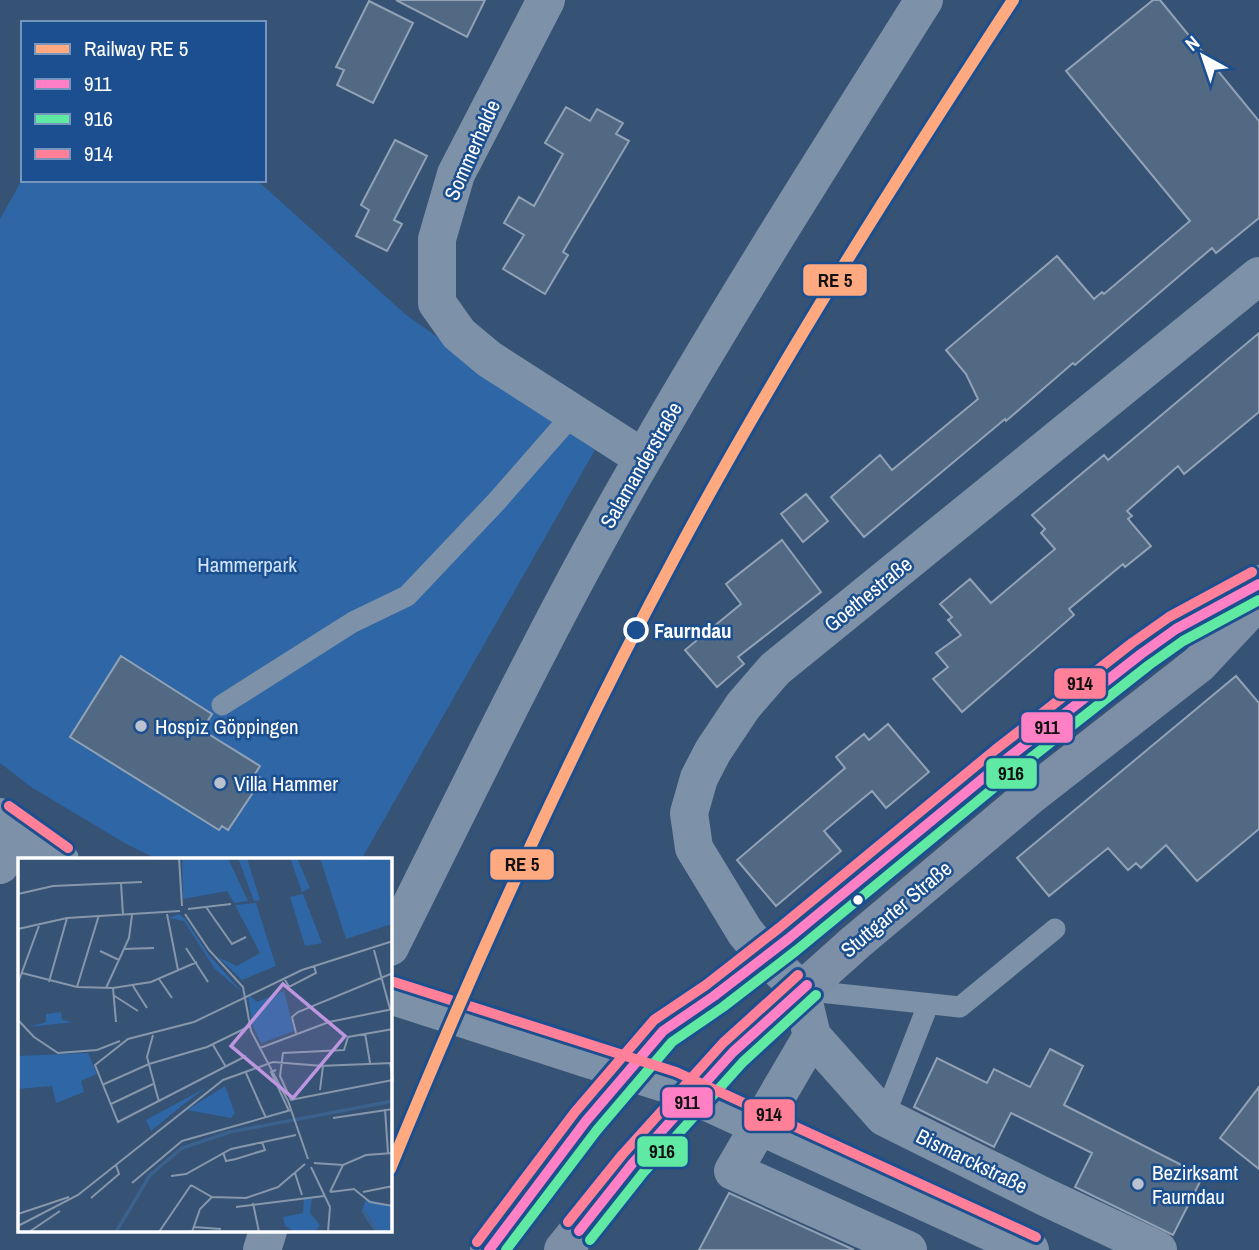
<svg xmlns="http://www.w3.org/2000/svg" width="1259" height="1250" font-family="'Archivo Narrow',sans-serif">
<rect width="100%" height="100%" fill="#365274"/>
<!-- green -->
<path fill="#2f66a5" d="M23 178V180H257L405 314 595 450 361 860H159L128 845 31 787 0 763V219Z"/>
<!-- building -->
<path fill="#526984" stroke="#92a2b6" stroke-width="2" d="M396 0H485L467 37Z
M1153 0H1160L1259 121V218L1216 253 1212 248 1075 365 1073 363 1006 421 1005 419 864 537 831 497 880 455 892 470 978 399 966 374 946 350 1057 256 1094 299 1102 292 1104 294 1190 221 1066 71Z
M369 1 413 23 373 103 337 85 344 70 336 67Z
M566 107 590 121 597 109 623 123 616 134 629 141 563 252 568 255 545 294 503 269 524 235 504 223 519 197 534 206 563 154 545 143Z
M395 140 427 156 394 220 402 224 387 251 356 236 369 210 361 205Z
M1259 333V412L1184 474 1178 466 1127 511 1132 516 1128 519 1151 546 1125 567 1123 564 1069 609 1074 615 962 712 933 679 948 667 936 653 961 635 948 620 952 617 940 604 970 579 991 603 1055 549 1041 533 1045 529 1032 515 1104 455 1108 460Z
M806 494 828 521 803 542 781 514Z
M782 540 821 592 738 657 744 664 717 687 685 650 741 604 726 584Z
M121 656 212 714 202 730 260 766 255 774 262 779 228 830 222 826 219 830 70 737Z
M1236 676 1259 703V829L1197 881 1166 845 1141 868 1136 863 1128 870 1108 848 1049 896 1017 858Z
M888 724 929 772 886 808 872 791 824 831 841 851 776 906 737 860 845 768 836 757 864 734 869 740Z
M1050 1049 1083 1066 1064 1105 1203 1176 1173 1235 1075 1187 1092 1153 1011 1113 994 1147 914 1107 937 1058 987 1083 994 1069 1030 1087Z
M1259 1087V1169L1220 1138Z
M729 1193 850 1248 854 1250H699Z"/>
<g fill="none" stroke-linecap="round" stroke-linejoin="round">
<!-- service -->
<path stroke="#7d92a8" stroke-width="21" d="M222 705 353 622 407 596 497 501 574 413
M801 990 960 1007 1055 929
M884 1117 928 1005"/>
<!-- minor -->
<path stroke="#7d92a8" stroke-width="38" d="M546 0 456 174 437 239V303L459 334 489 359 643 458
M0 865 21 834
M812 1036 733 1171 908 1250
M262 1250 268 1231
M1158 1250 1043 1196 884 1117 812 1036 801 990 765 956 745 932 694 848 689 813 699 778 713 751 743 706 775 669 1259 276"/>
<!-- tertiary -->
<path stroke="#7d92a8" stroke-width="38" d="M0 817 21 834 60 860
M390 947C472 783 552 615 644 457 733 302 829 151 924 0
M390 995 585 1058"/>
<!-- primary -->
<path stroke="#7d8ea7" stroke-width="38" d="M489 1250 502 1230 586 1121 663 1031 714 996 788 939 1004 761 1141 654 1176 629 1259 584
M563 1250 632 1164 733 1052 856 942 1031 795 1199 664 1259 600"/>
<!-- tertiary-bridge -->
<path stroke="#7d92a8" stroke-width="38" d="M585 1058 670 1085 1030 1250"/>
<!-- bus-1 casing -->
<g stroke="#1b4f8f" stroke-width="16">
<path id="bus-1" d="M579 1231 632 1164 733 1052 807 985
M489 1250 586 1121 663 1031 714 996 788 939 1004 761 1141 654 1176 629 1259 584"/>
</g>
<!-- bus-2 casing -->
<g stroke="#1b4f8f" stroke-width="16">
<path id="bus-2" d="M590 1240 643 1173 743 1062 816 995
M506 1250 597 1130 672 1042 723 1007 797 950 1013 772 1149 665 1183 641 1259 600"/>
</g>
<!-- bus-3 casing -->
<g stroke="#1b4f8f" stroke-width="16">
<path id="bus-3" d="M9 806 68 848
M394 982 676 1072 1036 1237
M568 1222 622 1155 723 1043 798 975
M477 1242 575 1112 654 1020 706 985 779 928 995 750 1132 643 1169 617 1252 572"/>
</g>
<!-- bus-1 -->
<use href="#bus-1" stroke="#ff80c5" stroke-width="10"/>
<!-- bus-2 -->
<use href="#bus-2" stroke="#60e9a3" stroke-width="10"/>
<!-- bus-3 -->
<use href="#bus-3" stroke="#ff8098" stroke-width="10"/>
<!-- rail-1 casing -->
<g stroke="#1b4f8f" stroke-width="18">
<path id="rail-1" d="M390 1169C476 959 569 753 677 553 779 363 895 181 1013 0"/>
</g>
<!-- rail-1 -->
<use href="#rail-1" stroke="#ffa980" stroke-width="12"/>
</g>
<!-- markers -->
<circle fill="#1b4f8f" stroke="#fff" stroke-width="3.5" cx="636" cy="630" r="11"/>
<g fill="#b9c2ce" stroke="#1b4f8f" stroke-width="2.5">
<circle cx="141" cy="726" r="7"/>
<circle cx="220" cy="783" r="7"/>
<circle cx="1138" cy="1184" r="7"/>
</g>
<circle fill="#fff" stroke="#1b4f8f" stroke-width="2.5" cx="858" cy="900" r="6"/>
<g text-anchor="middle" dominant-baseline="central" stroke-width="5" stroke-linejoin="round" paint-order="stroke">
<!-- street labels -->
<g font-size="21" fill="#fff" stroke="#1b4f8f">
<text transform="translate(472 150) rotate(-66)">Sommerhalde</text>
<text transform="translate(641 465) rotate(-60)">Salamanderstraße</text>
<text transform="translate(868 594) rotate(-39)">Goethestraße</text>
<text transform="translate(896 909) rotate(-40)">Stuttgarter Straße</text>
<text transform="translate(972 1161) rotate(26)">Bismarckstraße</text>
</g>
<!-- park labels -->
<g font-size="21" fill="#cfe3fa" stroke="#1b4f8f">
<text x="247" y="564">Hammerpark</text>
</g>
<!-- stop labels -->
<g font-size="21" font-weight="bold" fill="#fff" stroke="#1b4f8f" text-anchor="start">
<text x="654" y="630">Faurndau</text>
</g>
<!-- poi labels -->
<g font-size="21" fill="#fff" stroke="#1b4f8f" text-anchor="start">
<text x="155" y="726">Hospiz Göppingen</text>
<text x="234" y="783">Villa Hammer</text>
<text x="1152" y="1172">Bezirksamt<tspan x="1152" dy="24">Faurndau</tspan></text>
</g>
</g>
<!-- overview -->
<g transform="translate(18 858)">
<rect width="374" height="374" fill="#365274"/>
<path d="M164 0H210L230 43 216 45 209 33 165 41ZM220 0H229L242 42 236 43ZM272 0H279L292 30 284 34ZM302 0H374V66L328 81ZM285 36 304 85 287 88 272 39ZM238 45 258 108 224 122 200 99 219 108 242 95 217 47ZM161 56 167 61 191 97 225 135 197 111 166 63 151 60ZM266 133 276 173 243 185 234 166 230 136 239 144ZM43 154 44 162 55 164 11 169 28 164V156ZM70 195 79 216 63 223 66 234 38 245 34 228 0 231V198ZM207 228 217 255 213 260 169 252ZM189 229 166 246 133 273 128 262ZM286 339 294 340 292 355 302 367 297 374H278L267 368 265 359 285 355ZM348 341 374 348V374H360L349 363 344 352Z" fill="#2f66a5"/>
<path fill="none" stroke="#3b618d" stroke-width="3.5" d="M345 353 359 374M98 374 132 317 164 290 212 274 375 243"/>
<path fill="none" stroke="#8697ac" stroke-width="2" d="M161 0 164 48M103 25 105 57M0 36 35 28 124 24M188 49 214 86 228 79M170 51 213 46M149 56 160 112M167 56 191 92 225 129 233 173 270 243 290 301M0 71 49 60 162 53M168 90 190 124M105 91 136 90M356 92 372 151M82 93 101 102M4 115 59 129 95 130 133 124 179 104M266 120 271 129 298 115 296 108M141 121 154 140M31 124 49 60M0 125 22 65M115 128 129 150M59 129 81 57M88 130 111 80 114 57M95 130 98 164M95 137 120 153M0 162 16 179 40 195 79 192 102 183M278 175 274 159 280 154 375 115M347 175 352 205M135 177 129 199 141 244M195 187 208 209M242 190 311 164 375 151M228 198 100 264 77 207 110 181 176 164 284 112 375 83M300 208 375 205M258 212 253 214 271 253M228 215 248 260M84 227 131 206 189 189 232 168M302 232 305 208M272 242 375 222 372 205M273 242 262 218 265 195 326 192 330 179 375 171M93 246 135 226M367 251 370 295M315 260 375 251M205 294 208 303 218 301 247 292 244 284M296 305 325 307 348 297 375 295M293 309 312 349 310 374M277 315 284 337M153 318 168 316 213 291 278 277M114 325 164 283 273 252M173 327 194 339 228 340 260 329 287 306M312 334 336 331 352 344 375 348M312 334 325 307M345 334 375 328M73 340 101 316 98 307M235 345 241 374M218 349 306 338M0 356 51 339M0 368 60 337 205 222 255 204 305 208M176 369 203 371M11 374 42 353M141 374 173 327M174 374 182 351 194 339"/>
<path fill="#bd96df" fill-opacity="0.15" stroke="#bd96df" stroke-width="3.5" d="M265 126 327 178 275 240 213 188Z"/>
<rect width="374" height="374" fill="none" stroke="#fff" stroke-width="3.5"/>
</g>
<g stroke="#1b4f8f" stroke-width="2.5">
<rect x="802" y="263" width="66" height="34" rx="7" fill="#ffa980"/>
<rect x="1053" y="667" width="54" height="33" rx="7" fill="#ff8098"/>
<rect x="1020" y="711" width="54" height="33" rx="7" fill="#ff80c5"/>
<rect x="985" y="757" width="53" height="33" rx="7" fill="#60e9a3"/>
<rect x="489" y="848" width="66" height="33" rx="7" fill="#ffa980"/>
<rect x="661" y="1086" width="53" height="33" rx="7" fill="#ff80c5"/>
<rect x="743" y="1098" width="53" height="34" rx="7" fill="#ff8098"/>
<rect x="636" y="1135" width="53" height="33" rx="7" fill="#60e9a3"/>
</g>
<g font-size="19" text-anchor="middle" font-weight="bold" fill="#111">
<text x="835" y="287">RE 5</text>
<text x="1080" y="690">914</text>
<text x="1047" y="734">911</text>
<text x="1011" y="780">916</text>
<text x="522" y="871">RE 5</text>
<text x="687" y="1109">911</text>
<text x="769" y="1121">914</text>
<text x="662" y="1158">916</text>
</g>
<!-- legend -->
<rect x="21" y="21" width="245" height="161" fill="#1b4f8f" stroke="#7695bc" stroke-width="2"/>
<rect x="35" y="44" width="35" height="10" fill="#ffa980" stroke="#7695bc" stroke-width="2"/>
<text x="84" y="56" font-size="21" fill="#ffffff">Railway RE 5</text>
<rect x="35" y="79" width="35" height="10" fill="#ff80c5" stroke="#7695bc" stroke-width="2"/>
<text x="84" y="91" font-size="21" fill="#ffffff">911</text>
<rect x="35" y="114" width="35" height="10" fill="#60e9a3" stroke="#7695bc" stroke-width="2"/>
<text x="84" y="126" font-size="21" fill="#ffffff">916</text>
<rect x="35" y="149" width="35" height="10" fill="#ff8098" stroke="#7695bc" stroke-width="2"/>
<text x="84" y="161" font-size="21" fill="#ffffff">914</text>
<!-- north arrow -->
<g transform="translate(1203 56) rotate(320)" stroke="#1b4f8f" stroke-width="5" paint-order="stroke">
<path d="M0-5L12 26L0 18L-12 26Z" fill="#ffffff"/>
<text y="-10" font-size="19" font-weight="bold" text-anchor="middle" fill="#ffffff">N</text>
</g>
</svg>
